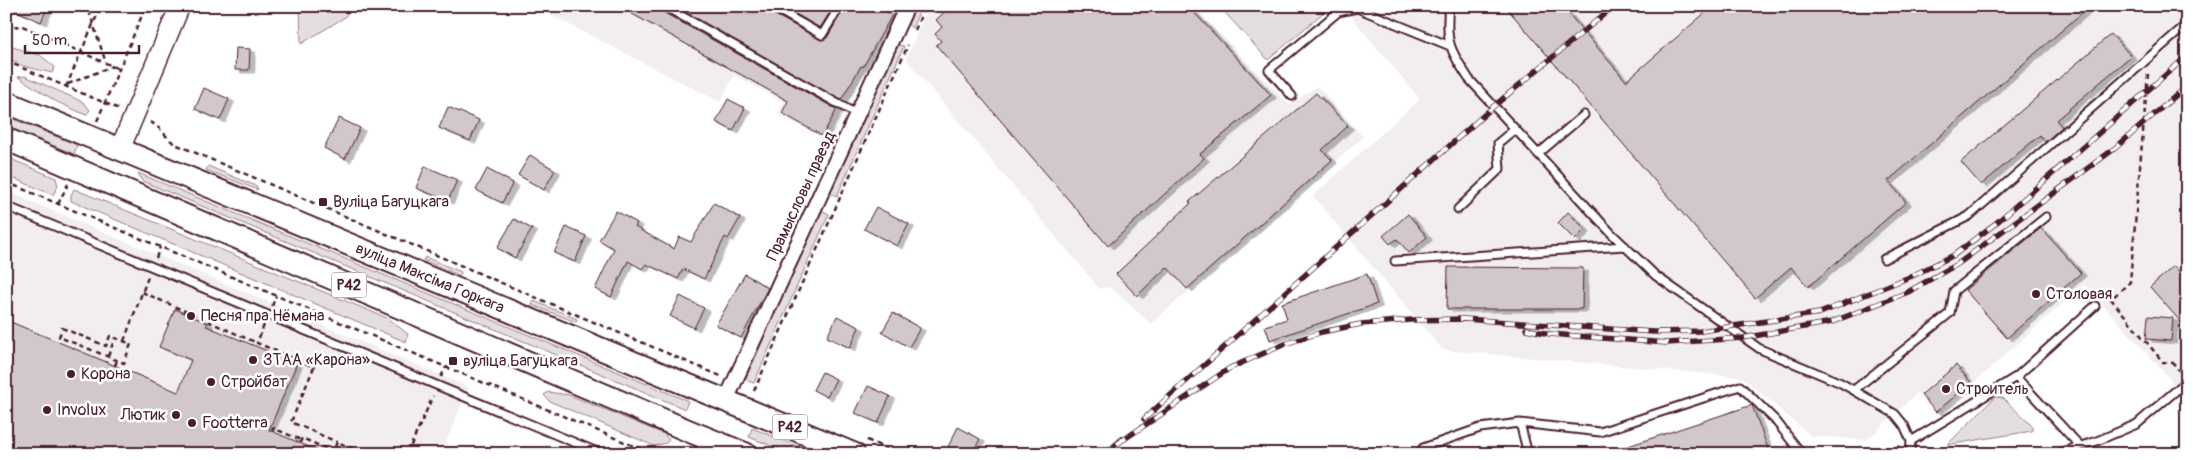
<svg xmlns="http://www.w3.org/2000/svg" width="2193" height="460" font-family="Pangolin,sans-serif">
<defs>
<filter id="shadow"><feDropShadow dx="5.5" dy="3" stdDeviation="0" flood-color="#0004"/></filter>
</defs>
<rect width="100%" height="100%" fill="#fff"/>
<filter id="ink" filterUnits="userSpaceOnUse"><feTurbulence type="fractalNoise" baseFrequency=".02" numOctaves="2"/><feDisplacementMap in="SourceGraphic" scale="10" xChannelSelector="R" yChannelSelector="G"/><feConvolveMatrix kernelMatrix="1 2 1 2 8 2 1 2 1" color-interpolation-filters="sRGB"/></filter>
<g filter="url(#ink)">
<!-- built -->
<path fill="#f2eeef" d="M533 6H897L830 142 778 114 784 102 734 75 720 102Z
M929 6H1193L1289 105 1317 86 1363 137 1151 324 1110 287 1100 289 906 59Z
M1346 6H2187V398L2084 284 1937 416 1917 393 1867 440 1811 436 1742 377 1443 350 1313 196 1420 99 1344 8Z
M6 191 469 387 441 454H6Z"/>
<!-- green -->
<path fill="#e5dee0" stroke="#987e86" d="M300 6H351L345 17 301 44Z
M912 6H922L912 28 905 22Z
M1219 6H1331L1268 60Z
M898 45 904 46 837 196 829 193 893 49Z
M9 46 40 55 55 67 52 73 23 66 6 57V49Z
M25 76 83 102 90 110 86 115 57 102 18 77Z
M6 116 77 145 74 154 6 126Z
M6 157 56 178 58 186 53 195 6 175Z
M208 166 256 186 258 190 206 170Z
M138 173 688 401 685 409 142 181Z
M74 189 387 318 408 334 406 342 71 201V195Z
M821 210 829 214 754 383 745 380Z
M425 257 461 272 460 276 423 260Z
M534 301 577 319 576 322 532 305Z
M548 392 569 395 664 434 669 440 666 443 654 446 549 401 544 395Z
M1995 397 2003 398 2032 426V431L1947 445Z
M752 428 818 454H792L749 437Z"/>
<!-- building -->
<path fill="#d2c7cb" stroke="#4a1f2b" filter="url(#shadow)" d="M6 6H48L41 22Z
M618 6H659L661 11 836 109V111L822 136 782 113 788 101Z
M675 6H766L768 11 821 40 827 38 845 6H876L892 15 863 67 861 66 841 100Z
M782 6H834L820 28Z
M951 6H1188L1271 95 1200 154 1204 158 1108 246 936 45 941 41 935 34 942 27 936 20Z
M1505 6H1562L1626 81 1713 6H2090L1888 181 1906 202 1808 287 1791 267 1755 298Z
M2111 34 2131 56 2056 120 2062 127 2045 142 2040 135 1981 185 1961 162Z
M236 48 250 49 249 70H235Z
M204 88 229 99 220 120 195 109Z
M1316 93 1348 126 1322 150 1332 160 1187 289 1167 267 1137 296 1116 274 1191 203 1189 202Z
M728 99 745 108 733 131 716 122Z
M448 107 479 120 470 141 439 128Z
M339 118 360 128 345 159 324 148Z
M530 155 555 170 544 190 518 175Z
M425 166 457 180 448 201 416 188Z
M487 169 513 183 502 203 476 190Z
M714 203 740 218 728 239 725 237 704 279 683 269 678 279 646 264 642 269 628 261 611 297 595 289 614 249 599 240 616 211 637 223 635 227 674 249 679 237 691 242Z
M876 207 909 224 897 246 864 229Z
M1568 212 1585 229 1575 240 1558 223Z
M1408 214 1427 237 1409 253 1397 239 1390 244 1383 236Z
M514 219 532 229 515 258 497 248Z
M566 227 586 236 575 262 554 253Z
M2041 228 2081 273 2007 338 1965 290Z
M2174 266 2187 280V329L2150 287Z
M1448 267 1583 268 1582 309H1447Z
M745 274 768 288 741 338 716 325Z
M1367 274 1377 304 1270 340 1265 326 1287 319 1282 303Z
M680 296 704 308 694 328 670 316Z
M175 309 208 323 206 326 297 363 269 430 326 454H6V320L178 392 191 360 159 347Z
M893 313 920 328 909 347 882 332Z
M837 316 859 327 850 348 827 337Z
M2148 316 2173 318 2171 341 2146 339Z
M1956 365 1971 383 1936 412 1921 395Z
M822 372 836 379 827 397 813 390Z
M868 386 890 396 878 423 855 413Z
M1752 405 1770 454H1614L1613 451Z
M958 427 980 439 972 454H962L948 447Z"/>
<g fill="none" stroke-linecap="round" stroke-linejoin="round">
<!-- lane casing -->
<g stroke="#4a1f2b" stroke-width="11">
<path id="lane" d="M664 6 858 115
M771 6 822 35 840 6
M1449 6C1445 42 1450 50 1469 79L1612 234 1656 276 1760 349 1841 383 1895 414 1904 425 1911 441 1910 454
M1292 96 1269 70 1338 12 1357 8 1450 46
M1538 154 1584 115
M6 206 602 454
M1458 209 1500 169 1498 143 1515 129
M1884 259 1969 216 2187 24
M1395 261 1625 246
M1854 390 1950 313 1954 291 2046 217
M1520 423 1528 454
M1911 441 2016 377
M2079 445 2016 377 2095 306
M1425 454 1423 448 1480 428 1520 423 1600 432 1740 386 1775 420 1802 454
M2055 454 2097 441 2137 424 2187 381"/>
</g>
<!-- street casing -->
<g stroke="#4a1f2b" stroke-width="18">
<path id="street" d="M726 400 907 6
M702 454 709 439"/>
</g>
<!-- secondary casing -->
<g stroke="#4a1f2b" stroke-width="22">
<path id="secondary" d="M120 149 180 6"/>
</g>
<!-- primary casing -->
<g stroke="#4a1f2b" stroke-width="25">
<g id="primary">
<path id="s1" d="M6 102 854 454"/>
<path d="M6 139 689 431 746 454"/>
</g>
</g>
<!-- path -->
<path stroke="#4a1f2b" stroke-width="2.5" stroke-dasharray="5 4" stroke-linecap="butt" d="M89 11 106 63
M915 30 925 6
M6 31 20 25 119 69
M6 61 119 109
M2148 74 2130 282 2111 299 2163 362 2173 363 2181 373
M68 84 113 66
M66 87 101 6
M97 121 146 6
M150 122C160 126 166 138 175 144L723 377
M6 182 653 454
M58 204 68 184
M156 258 160 247
M142 292 257 343
M272 306 276 296
M264 325 257 343 314 367 291 422 337 442
M62 328 106 346 110 336 131 344 124 363 59 337Z
M124 341 148 277
M108 356 115 338
M115 366 117 360
M441 377 446 367
M754 391 908 45
M272 431 273 428 301 440
M867 440 898 454
M300 443 302 438 333 452 337 442 366 454
M390 454H393
M407 454 433 396
M679 454 681 450
M1880 454 1899 446"/>
<!-- lane -->
<use href="#lane" stroke="#fff" stroke-width="7"/>
<!-- street -->
<use href="#street" stroke="#fff" stroke-width="14"/>
<!-- secondary -->
<use href="#secondary" stroke="#fff" stroke-width="19"/>
<!-- primary -->
<use href="#primary" stroke="#fff" stroke-width="21"/>
<!-- rail casing -->
<g stroke="#4a1f2b" stroke-width="5.5">
<path id="rail" d="M1526 329 1550 334 1667 343 1743 338 1832 322 1908 292 1959 263 2114 149 2187 86
M1144 419 1494 106 1614 6
M1117 444 1230 368 1285 344 1322 332 1361 324 1411 320 1464 319 1654 332 1701 331 1820 313 1912 276 1954 255 1996 223 2187 56
M1105 454 1122 439"/>
</g>
<!-- rail -->
<use href="#rail" stroke="#fff" stroke-width="4" stroke-dasharray="11" stroke-linecap="butt"/>
</g>
</g>
<!-- markers -->
<g fill="#4a1f2b" stroke="#fff" stroke-width="2">
<rect x="318" y="197" width="10" height="10" rx="2.5"/>
<circle cx="2036" cy="294" r="5"/>
<circle cx="191" cy="316" r="5"/>
<circle cx="253" cy="360" r="5"/>
<rect x="448" y="356" width="10" height="10" rx="2.5"/>
<circle cx="71" cy="374" r="5"/>
<circle cx="211" cy="382" r="5"/>
<circle cx="1946" cy="389" r="5"/>
<circle cx="47" cy="410" r="5"/>
<circle cx="176" cy="415" r="5"/>
<circle cx="192" cy="423" r="5"/>
</g>
<g text-anchor="middle" dominant-baseline="central" stroke-width="5" stroke-linejoin="round" paint-order="stroke">
<!-- shield labels -->
<g fill="#fff" stroke="#80626b" stroke-width="1">
<rect x="331.5" y="272.5" width="35" height="25" rx="4"/>
<rect x="772.5" y="414.5" width="35" height="25" rx="4"/>
</g>
<g font-size="15" font-weight="bold" fill="#4a1f2b">
<text x="349" y="285">Р42</text>
<text x="790" y="427">Р42</text>
</g>
<!-- street labels -->
<g font-size="16" fill="#4a1f2b" stroke="#fff">
<text transform="translate(801 196) rotate(-65)">Прамысловы праезд</text>
<text stroke="none"><textPath href="#s1" startOffset="459">вуліца Максіма Горкага</textPath></text>
</g>
<!-- poi labels -->
<g font-size="16" fill="#4a1f2b" stroke="#fff" text-anchor="start">
<text x="333" y="202">Вуліца Багуцкага</text>
<text x="2046" y="294">Столовая</text>
<text x="201" y="316">Песня пра Нёмана</text>
<text x="263" y="360">ЗТАА «Карона»</text>
<text x="463" y="361">вуліца Багуцкага</text>
<text x="81" y="374">Корона</text>
<text x="221" y="382">Стройбат</text>
<text x="1956" y="389">Строитель</text>
<text x="57" y="410">Involux</text>
<text x="166" y="415" text-anchor="end">Лютик</text>
<text x="202" y="423">Footterra</text>
</g>
</g>
<!-- margin -->
<rect width="2193" height="460" fill="none" stroke="#fff" stroke-width="25"/>
<rect x="12" y="12" width="2168" height="435" fill="none" stroke="#4a1f2b" stroke-width="2" filter="url(#ink)"/>
<!-- scale -->
<path d="M25 45v8h114v-8" fill="none" stroke="#4a1f2b" stroke-width="2.5"/>
<text x="32" y="45" font-size="15" fill="#4a1f2b" stroke="#ffffff" stroke-width="4" paint-order="stroke">50 m</text>
</svg>
